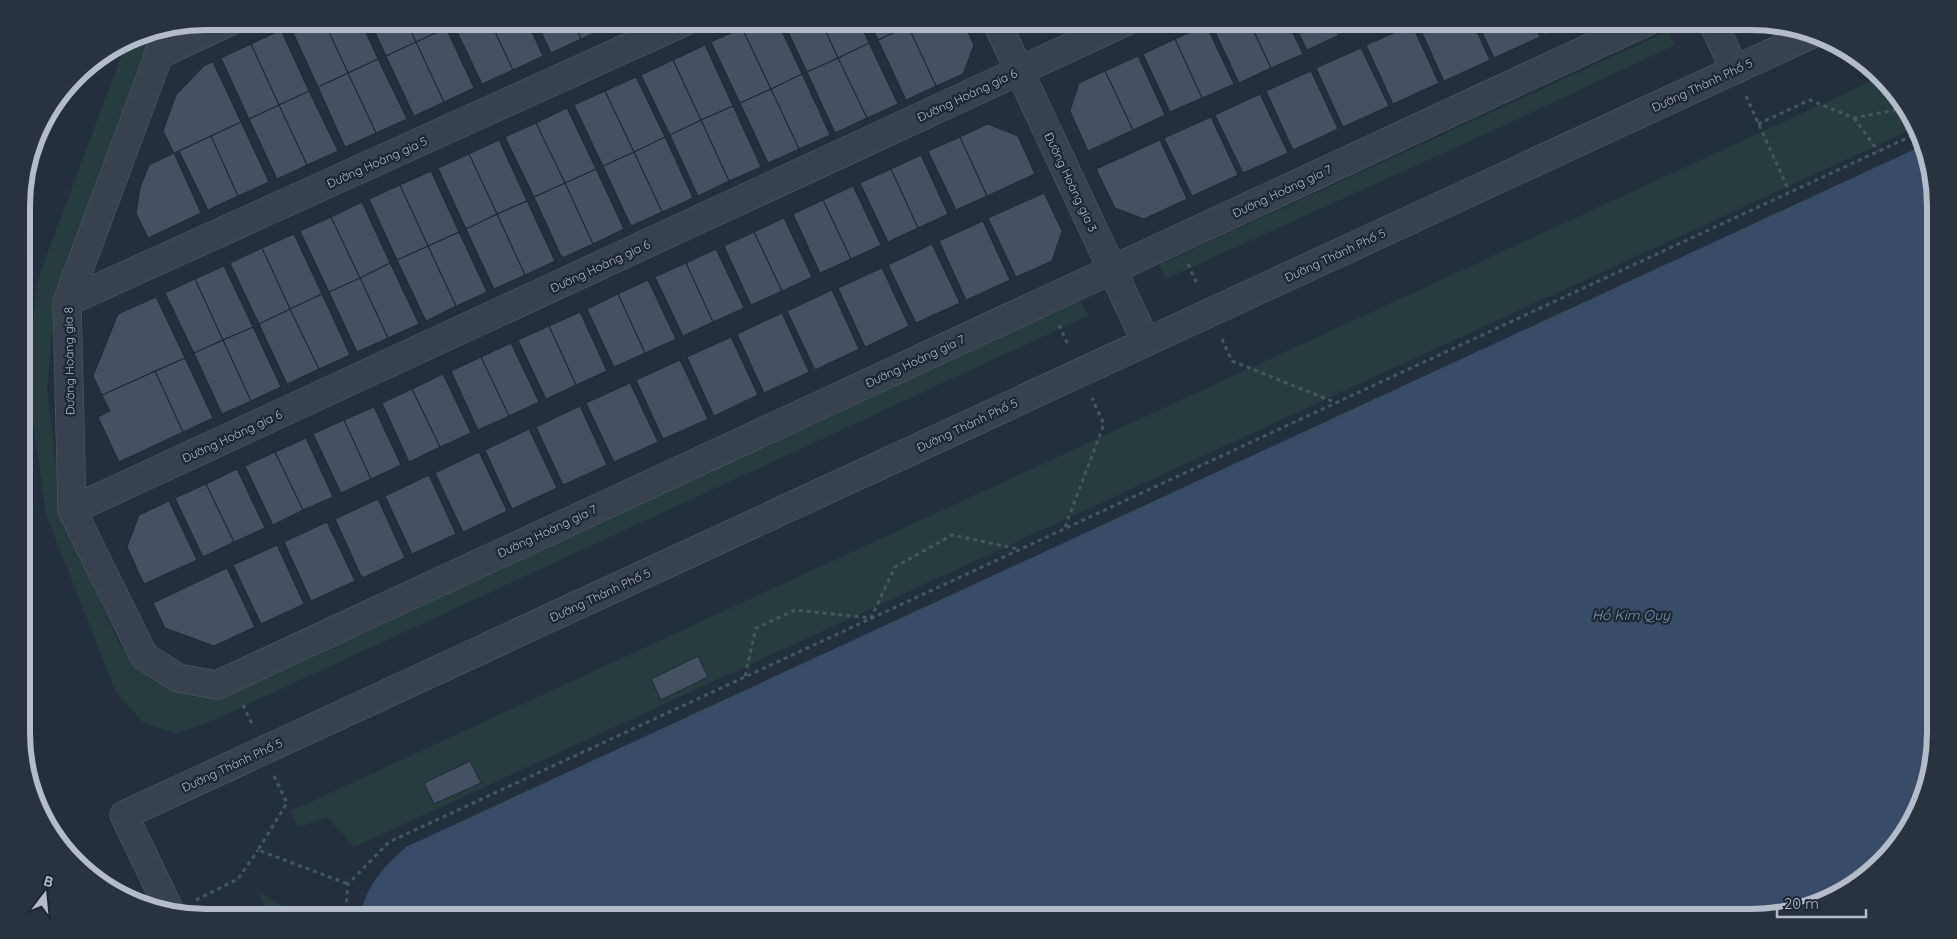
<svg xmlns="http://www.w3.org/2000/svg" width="1957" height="939" font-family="Quicksand,sans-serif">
<rect width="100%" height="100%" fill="#242f3e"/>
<!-- green -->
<path fill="#263c3f" d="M155 31 55 301 47 389 62 516 119 643 150 678 182 693 217 698 1080 300 1088 316 216 719 176 734 142 722 116 692 46 515 26 370 38 279 127 40 135 35Z
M1668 31 1675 45 1514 121 1166 279 1159 265Z
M1878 78 1898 94 1917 127 354 847 328 817 298 827 291 811Z
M258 892 284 907 295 918H270Z"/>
<!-- water -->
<path fill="#394c67" d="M1924 145 1934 182 1936 733 1917 815 1890 855 1853 887 1810 908 1763 917 360 918C365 886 383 868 406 847Z"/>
<!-- building -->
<path fill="#455162" stroke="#1f2835" d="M301 21H324L348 73 318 87 290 26Z
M324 21H361L378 59 348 73Z
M370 21H406L416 42 386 56Z
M406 21H443L446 28 416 42Z
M461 21H490L513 70 482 84 454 25Z
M490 21H527L543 56 513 70Z
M536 21H573L581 39 551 53Z
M573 21H610L612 25 581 39Z
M757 21H777L802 74 771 89 742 28Z
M783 21H821L838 58 807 72Z
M821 21H859L869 43 838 58Z
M869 21H906L908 26 878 40Z
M917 21H963L974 45 963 74 936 86 908 26Z
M1031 21H1072L1073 23 1056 30Z
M1214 21H1249L1271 68 1239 83 1211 23Z
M1249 21H1287L1303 54 1271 68Z
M1293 21H1332L1339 35 1307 50Z
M1332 21H1370L1339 35Z
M1472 21 1490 60 1444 81 1417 22Z
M1477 21H1532L1540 37 1494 58Z
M1539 21H1574L1545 35Z
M1206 25 1234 84 1202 98 1175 39Z
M1412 25 1439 83 1393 104 1366 45Z
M908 26 936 86 906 100 878 40Z
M446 28 474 88 444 102 416 42Z
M742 28 771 89 740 103 711 42Z
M281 30 309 91 279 105 251 44Z
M1175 39 1202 98 1170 112 1143 54Z
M416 42 444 102 414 116 386 56Z
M869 43 898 104 867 118 838 58Z
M251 44 279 105 249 119 221 58Z
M705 45 733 106 701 120 673 60Z
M1361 48 1389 106 1343 127 1316 68Z
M1138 56 1165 115 1133 130 1105 71Z
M838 58 867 118 835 133 807 72Z
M378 59 407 119 376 133 348 73Z
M673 60 701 120 670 135 641 75Z
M213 62 241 122 174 153 163 131 176 95 205 65Z
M1105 71 1133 130 1088 151 1070 111 1079 83Z
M1311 71 1338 129 1293 150 1266 91Z
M348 73 376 133 345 147 318 87Z
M802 74 830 135 799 149 771 89Z
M636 77 665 137 634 152 605 91Z
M771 89 799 149 768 163 740 103Z
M309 91 338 151 307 165 279 105Z
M605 91 634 152 603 166 574 105Z
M1260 94 1288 153 1243 173 1215 115Z
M279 105 307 165 277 179 249 119Z
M733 106 761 167 729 181 701 120Z
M567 108 596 169 565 183 536 123Z
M1211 117 1238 175 1192 196 1164 138Z
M701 120 729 181 698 196 670 135Z
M241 122 269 182 238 196 211 136Z
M536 123 565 183 534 197 505 137Z
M988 124 1018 136 1035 174 987 196 960 137Z
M211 136 238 196 208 210 179 151Z
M665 137 693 198 662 212 634 152Z
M960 137 987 196 956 210 928 151Z
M499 140 527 201 497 214 469 154Z
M1160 140 1187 199 1144 219 1115 208 1096 169Z
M634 152 662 212 631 226 603 166Z
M174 153 201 213 148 238 136 213 140 188 149 165Z
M469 154 497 214 466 229 438 168Z
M921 155 948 214 918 228 891 169Z
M596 169 624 229 593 244 565 183Z
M891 169 918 228 888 242 860 183Z
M431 171 459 232 428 246 400 185Z
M565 183 593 244 562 258 534 197Z
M400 185 428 246 397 260 369 199Z
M853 186 881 245 851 259 823 200Z
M1044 193 1062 231 1052 261 1016 277 988 218Z
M823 200 851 259 820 273 793 214Z
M527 201 555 261 525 275 497 214Z
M362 202 390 263 360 278 331 217Z
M497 214 525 275 494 289 466 229Z
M331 217 360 278 329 292 300 231Z
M784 218 812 277 782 291 754 232Z
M983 221 1010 280 966 300 939 241Z
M459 232 487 292 456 306 428 246Z
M754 232 782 291 751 305 724 246Z
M294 234 322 294 290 309 262 248Z
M932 244 960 303 916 323 888 265Z
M428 246 456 306 426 321 397 260Z
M262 248 290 309 259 324 230 263Z
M716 249 744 308 713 322 686 263Z
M390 263 419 324 388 338 360 278Z
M686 263 713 322 683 336 655 277Z
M224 266 253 327 223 340 195 279Z
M882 268 909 326 865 347 838 288Z
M360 278 388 338 357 352 329 292Z
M195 279 223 340 194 353 165 293Z
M648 280 676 339 645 353 618 294Z
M832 290 859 349 815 370 787 311Z
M322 294 350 355 319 369 290 309Z
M618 294 645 353 614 367 587 309Z
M156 297 185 358 102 395 93 376 118 314Z
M290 309 319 369 287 384 259 324Z
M580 312 607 371 576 385 549 326Z
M782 313 809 372 764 393 737 334Z
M549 326 576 385 546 399 518 340Z
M253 327 281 387 251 401 223 340Z
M731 337 758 395 714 416 687 357Z
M223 340 251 401 222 414 194 353Z
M511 343 539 402 509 416 481 357Z
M481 357 509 416 478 430 451 371Z
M185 358 213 418 183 432 155 371Z
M680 360 708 419 663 439 636 380Z
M155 371 183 432 119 462 98 417 110 411 102 395Z
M443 374 471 433 440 447 412 389Z
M630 383 658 442 614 462 586 403Z
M412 389 440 447 409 462 382 403Z
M580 406 607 465 563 485 536 427Z
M374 407 401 465 371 479 344 420Z
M344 420 371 479 341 493 313 434Z
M529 429 557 488 512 509 485 450Z
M306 438 333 497 303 510 275 452Z
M275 452 303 510 273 525 245 466Z
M479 452 507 511 463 532 435 473Z
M237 469 265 528 234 542 206 484Z
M429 475 456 534 412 554 385 496Z
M206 484 234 542 203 557 175 498Z
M378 499 405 558 362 578 335 519Z
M169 501 197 560 144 584 127 547 139 515Z
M327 522 355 581 311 601 284 542Z
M277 545 304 604 261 624 233 565Z
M227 568 255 627 214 646 165 628 153 603Z
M698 656 708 677 661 700 651 679Z
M470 761 481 783 434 804 424 783Z"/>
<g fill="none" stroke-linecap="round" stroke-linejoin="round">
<!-- minor casing -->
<g stroke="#565f6c" stroke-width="29">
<path id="minor" d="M996 21 1146 342
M1712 21 1735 70
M169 28 67 302 72 510 144 656 178 678 217 685 1648 21
M158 55 231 21
M67 302 686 21
M72 510 1127 21
M169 909 124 815 1810 35"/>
</g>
<!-- path -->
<path stroke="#44595c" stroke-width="3" stroke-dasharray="4 4" stroke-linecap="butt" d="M1746 96 1789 191
M1854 118 1878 151
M1758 124 1810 100 1854 118 1906 108
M1188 264 1198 286
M1059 325 1069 347
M1222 339 1232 361 1334 402
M1065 527 1104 424 1092 398
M745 676 756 628 795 610 871 618 895 567 952 535 1018 549
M243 705 252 724
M274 776 287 803 258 850 348 884
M196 900 238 879 258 850
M345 918 348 884 389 842 1920 132"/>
<!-- minor -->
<use href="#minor" stroke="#38414e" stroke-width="28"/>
</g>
<g text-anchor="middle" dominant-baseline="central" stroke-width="4.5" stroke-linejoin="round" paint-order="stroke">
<!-- street labels -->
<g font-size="12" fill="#b4bcc9" stroke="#1d2633">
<text transform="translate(1702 85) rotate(-25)">Đường Thành Phố 5</text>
<text transform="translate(967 95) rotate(-25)">Đường Hoàng gia 6</text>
<text transform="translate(377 162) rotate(-24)">Đường Hoàng gia 5</text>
<text transform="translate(1071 182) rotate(65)">Đường Hoàng gia 3</text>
<text transform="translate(1282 191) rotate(-25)">Đường Hoàng gia 7</text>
<text transform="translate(1335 255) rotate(-25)">Đường Thành Phố 5</text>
<text transform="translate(600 266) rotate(-25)">Đường Hoàng gia 6</text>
<text transform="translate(69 361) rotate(-91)">Đường Hoàng gia 8</text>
<text transform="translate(915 361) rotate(-25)">Đường Hoàng gia 7</text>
<text transform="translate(967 425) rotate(-25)">Đường Thành Phố 5</text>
<text transform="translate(232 436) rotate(-25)">Đường Hoàng gia 6</text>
<text transform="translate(547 531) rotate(-25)">Đường Hoàng gia 7</text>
<text transform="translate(600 595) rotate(-25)">Đường Thành Phố 5</text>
<text transform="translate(232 765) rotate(-25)">Đường Thành Phố 5</text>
</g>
<!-- water labels -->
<g font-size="14" font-style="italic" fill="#7c92b1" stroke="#1d2633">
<text x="1631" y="615">Hồ Kim Quy</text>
</g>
</g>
<!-- crop -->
<path d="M0 0H1957V939H0ZM206 30H1751A176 176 0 0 1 1927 206V733A176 176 0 0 1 1751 909H206A176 176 0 0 1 30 733V206A176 176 0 0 1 206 30Z" fill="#29323f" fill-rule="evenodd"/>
<path fill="none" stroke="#b4bcc9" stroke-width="6" d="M206 30H1751A176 176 0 0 1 1927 206V733A176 176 0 0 1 1751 909H206A176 176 0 0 1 30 733V206A176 176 0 0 1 206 30Z"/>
<!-- north arrow -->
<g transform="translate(45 894) rotate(16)" stroke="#1d2633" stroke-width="4" paint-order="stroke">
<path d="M0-4L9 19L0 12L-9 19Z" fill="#b4bcc9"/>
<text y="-8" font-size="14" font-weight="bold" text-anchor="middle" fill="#b4bcc9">B</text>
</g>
<!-- scale -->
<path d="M1777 909v8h89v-8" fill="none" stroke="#b4bcc9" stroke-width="2.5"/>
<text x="1784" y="909" font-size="15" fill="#b4bcc9" stroke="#1d2633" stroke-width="4" paint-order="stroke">20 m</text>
</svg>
